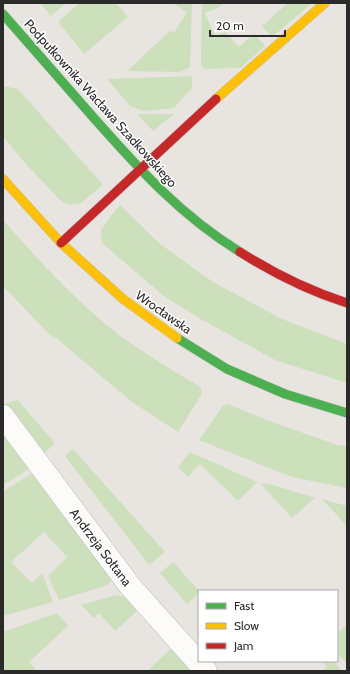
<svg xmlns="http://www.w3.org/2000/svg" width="350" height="674" font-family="Cabin,sans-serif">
<rect width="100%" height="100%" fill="#e8e4e0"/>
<!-- green -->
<path fill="#cce0bc" d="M40 3H66L51 16Z
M79 3H116L128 17 84 54 58 22Z
M172 3H192L190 67 180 72 127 71 170 31 174 33 187 12Z
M202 3H224L218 8 205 13 215 36 225 32 239 47 254 33 265 46 240 68 205 69 201 65Z
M288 3H312L272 37 262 26Z
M192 76V88L174 108 143 111 130 106 107 79Z
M3 86 18 89 103 185 81 203 76 204H67L59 199 27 165 5 139 3 135Z
M137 114H174L153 131Z
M120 205 160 244 213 282 282 319 347 344V383L275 360 197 317 164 296 102 243 101 230 106 222Z
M3 220C43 265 84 311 133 345 155 360 178 373 200 387L202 390 201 395 178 432 132 402 56 338 49 334 3 286Z
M18 400 55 443 43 455 5 404Z
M228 404 274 423 338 445 347 446V488L292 477 199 440 222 407Z
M3 422 35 465 3 485Z
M73 449 165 552 149 565 65 456Z
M190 452 257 482 238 501 200 464 188 477 178 467Z
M38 470 115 573 108 585 59 600 48 576 67 557 44 532 11 562 32 583 42 573 53 602 3 616V491Z
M260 483 273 485 315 498 292 518Z
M322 499 347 506V526Z
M173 562 199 591V593L187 604 160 573Z
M117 595 127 597 137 608 135 613 115 631 99 613 94 618 81 605Z
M57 613 68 626 29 662 37 671H3V632Z
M347 624V664L337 653V634Z
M174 646 196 671H147Z
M322 661H333L342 671H322L327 667Z"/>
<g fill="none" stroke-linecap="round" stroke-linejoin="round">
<!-- street casing -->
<g stroke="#c2c0c1" stroke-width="23">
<path id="street" d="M3 416 130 586 206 671"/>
</g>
<!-- fast casing -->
<g stroke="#c2c0c1" stroke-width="10">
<path id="fast" d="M3 14C33 48 63 83 93 117 139 169 180 215 240 252
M177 338 227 369 285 394 347 413"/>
</g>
<!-- slow casing -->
<g stroke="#c2c0c1" stroke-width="10">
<path id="slow" d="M216 99 325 3
M3 179 61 243 123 299 177 338"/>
</g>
<!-- jam casing -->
<g stroke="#c2c0c1" stroke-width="10">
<path id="jam" d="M61 243 216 99
M240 252C273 273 309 291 347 303"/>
</g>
<!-- street -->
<use href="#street" stroke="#fcfbfa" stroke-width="22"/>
<!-- fast -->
<use href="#fast" stroke="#4caf50" stroke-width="9"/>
<!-- slow -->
<use href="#slow" stroke="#ffc107" stroke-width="9"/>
<!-- jam -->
<use href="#jam" stroke="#c62828" stroke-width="9"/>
</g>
<g text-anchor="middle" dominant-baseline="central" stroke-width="3" stroke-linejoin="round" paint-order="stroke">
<!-- street labels -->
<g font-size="13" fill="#2a2a2a" stroke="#fff">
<text transform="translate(101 103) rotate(48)">Podpułkownika Wacława Szadkowskiego</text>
<text transform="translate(164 312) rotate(35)">Wrocławska</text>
<text transform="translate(101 547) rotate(53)">Andrzeja Sołtana</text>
</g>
</g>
<!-- border -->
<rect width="350" height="674" fill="none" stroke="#2a2a2a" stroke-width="8"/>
<!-- legend -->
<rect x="198" y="590" width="140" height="72" fill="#ffffff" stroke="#aaaaaa"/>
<rect x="206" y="603" width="20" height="6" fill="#4caf50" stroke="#aaaaaa"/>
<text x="234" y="610" font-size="12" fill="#2a2a2a">Fast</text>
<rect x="206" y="623" width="20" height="6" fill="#ffc107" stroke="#aaaaaa"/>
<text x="234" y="630" font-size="12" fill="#2a2a2a">Slow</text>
<rect x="206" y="643" width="20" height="6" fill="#c62828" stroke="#aaaaaa"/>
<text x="234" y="650" font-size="12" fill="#2a2a2a">Jam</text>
<!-- scale -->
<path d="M210 30v6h75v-6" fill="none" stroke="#2a2a2a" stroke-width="2"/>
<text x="216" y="30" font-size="12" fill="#2a2a2a" stroke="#ffffff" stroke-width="3" paint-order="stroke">20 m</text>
</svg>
